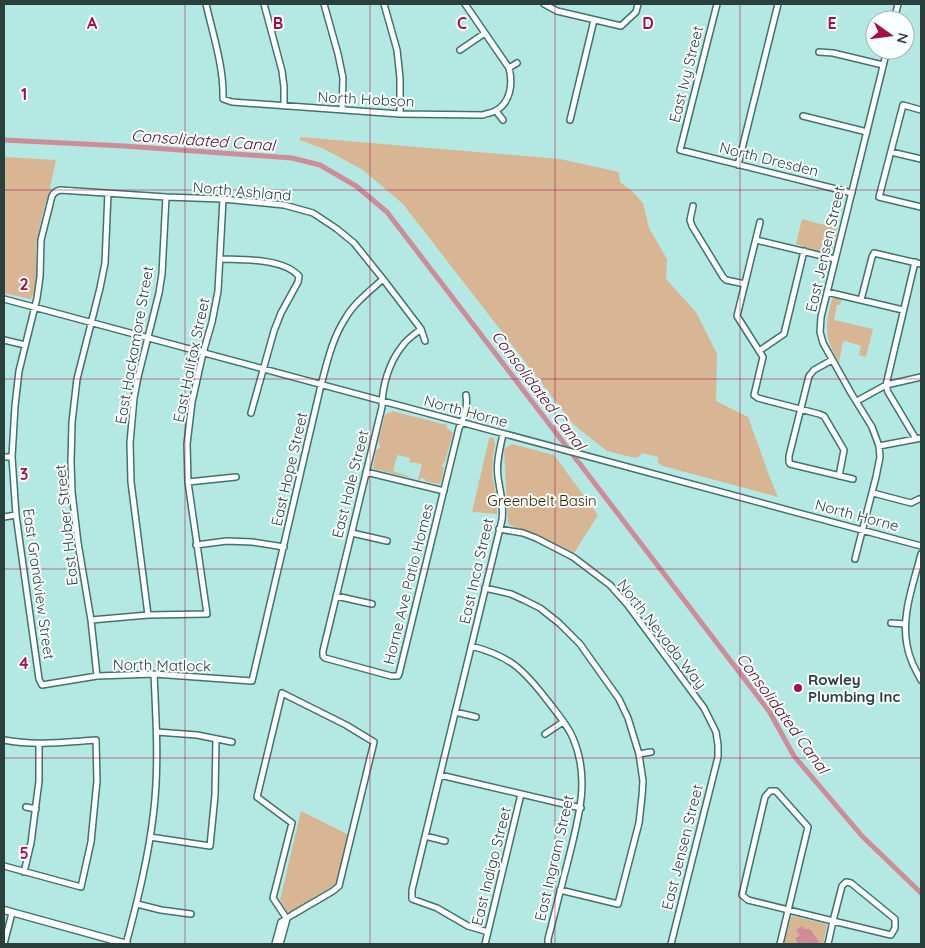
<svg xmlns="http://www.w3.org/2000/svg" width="925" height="948" font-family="Quicksand,sans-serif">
<rect width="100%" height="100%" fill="#b3e9e2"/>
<!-- green -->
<path fill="#d8b593" d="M300 137 560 159 619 172 620 182 633 192 643 203 649 228 667 259 666 279 696 312 717 354 716 401 748 417 770 478 778 497 663 466 658 463V457L642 453 640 456 635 458 607 451 574 425 403 204 363 170 324 149 300 140Z
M4 157 56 160 50 187 51 189C45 199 37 238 36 250 36 263 40 290 30 299L4 293Z
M802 219 836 228 835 232 837 233 831 254 802 247V246L796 244Z
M835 297 842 298 840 305H837L834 320 873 329 866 357 859 355 861 346 845 341 843 342 839 362C824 337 825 326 832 299Z
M392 411 447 425V428L453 433 445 462 443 463 442 466 444 468 441 482 439 484 425 481V479L421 478 420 480H418L422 464 409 462 410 458 398 455 396 459 393 471 408 476V477L374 469 373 467 376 450 380 448V446L378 442 385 415 389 412 391 413Z
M491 437 494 438 495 445 493 457 492 475 497 499V514L472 512 489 439Z
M512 444 554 455 598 515 574 553 508 524 504 449Z
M301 811 349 835 336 884 288 913 280 900Z
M793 916 826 924 827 925 823 944H818L819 942 800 935 795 939 798 944H784L791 917Z"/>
<!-- water -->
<path fill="#ce8c99" d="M802 926 804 929H810L819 942 818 944H798L795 939 800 935 796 930Z"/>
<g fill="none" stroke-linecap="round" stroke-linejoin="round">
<!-- canal -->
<path stroke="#ce8c99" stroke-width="5" d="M4 140 124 146 292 158 320 165 356 186 387 212 769 711 794 756 862 836 921 893"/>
<!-- minor casing -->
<g stroke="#41736e" stroke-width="8">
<path id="minor" d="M206 4C213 35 224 67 223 99L232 102 400 114 483 115C487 113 492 113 495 111 511 103 513 83 509 68L465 4
M264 4 282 71 284 87V106
M324 4 338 54 343 78 342 110
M384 4 397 50 400 78V114
M544 4 557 11 621 26 636 12 638 4
M717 4 680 150 852 193
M894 20 898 4
M460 50 485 33
M819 52 833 53 883 65
M509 68 517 63
M921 110 903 105 879 197 921 207
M496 111 503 120
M803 116 867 132
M570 120 594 20
M891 152 921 159
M738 165 778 4
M693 206 690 220 692 226 723 277 726 280 745 284
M760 222 737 316 763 357 754 395 758 398 819 414 824 416 844 450 839 476
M756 240 835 259
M221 259C243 260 283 258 299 276L298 282 281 313 274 331 251 413
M915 262 886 385 888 392 916 439
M383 279C370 291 354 303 345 319 332 339 327 363 321 385L252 681 154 674 97 676 42 685 39 679 16 515 12 457 15 406 19 371 37 298 40 277 41 240 52 196C54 192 56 191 60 190L166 197 223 199 284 205 313 213 337 229 354 243 383 279 421 329 425 341
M827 292 903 310
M4 299 921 546
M861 300 872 257 874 253 921 264
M421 329C415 334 407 339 403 345 389 362 382 386 382 407L323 651V656L325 658 391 676H398L399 674 459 428C465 417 468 407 466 395
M4 340 25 345
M759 351 784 334 804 251
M832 360 814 370 809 376 789 456V462L790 464 853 479
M857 401 886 385 921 377
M879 446 921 438
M4 457H12
M366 472 444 491
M188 482 236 477
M873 493 911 503 919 499
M4 517 16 515
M499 529 523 533 536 538 573 557 610 585 627 604 704 708 716 732 718 745V757L671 944
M352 533 387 541
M196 545 227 541 252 542 284 547
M921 554C914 582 901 615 907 645 909 658 915 669 921 680
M855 559 876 477 880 457 879 446 872 427 851 393 823 343 820 332 821 317 887 50
M485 588 511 594 524 600 540 608 559 623 580 644 619 699 628 718 639 754 643 781 642 796 639 823 618 904 560 890
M336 596 372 604
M148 615 131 482 130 443 134 398 138 377 159 293 162 274 166 197
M91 620 148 615 207 614 188 482 187 444 192 402 203 353 212 322 218 291 223 199
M891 623 905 624
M471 646C510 656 523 669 547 700 556 712 567 724 573 738 591 780 578 819 568 861 561 887 555 913 548 939V944
M97 676 91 620 78 543 72 492 71 462 72 422 77 379 100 288 105 263 108 193
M455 712 476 717
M157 732 197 735 232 742
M545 734 563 722
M4 740C35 746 65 742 96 740L97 781 94 811 91 842 81 887 4 866
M639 754 651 752
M440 775 581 808
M26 807 36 809
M425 836 445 841
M150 837 210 846 215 795 216 739
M24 872 31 843 39 781V744
M846 882 851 883 895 919V928L891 935 833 921 842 886Z
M137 904 161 910 191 914
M488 932 468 926 437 908 412 899V890L502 520C504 505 500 492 498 477 496 463 500 448 503 434
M4 944 12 913
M126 944C138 899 149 855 154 809 159 764 156 719 154 674
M275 944 281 922 292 915 333 891 339 886 374 742 346 725 282 693 257 797 292 823 273 898 287 919 280 944
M485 944 521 794
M780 944 808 827 776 791H770L765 797 742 895 748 900 833 921 828 944"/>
</g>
<!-- major casing -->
<g stroke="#41736e" stroke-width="9">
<path id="major" d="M4 910 127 944"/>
</g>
<!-- minor -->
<use href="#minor" stroke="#fff" stroke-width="5"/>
<!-- major -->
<use href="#major" stroke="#fff" stroke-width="6"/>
</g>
<!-- grid -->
<path fill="none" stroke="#a40e49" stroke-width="1" stroke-opacity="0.55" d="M185 4V944M370 4V944M555 4V944M740 4V944M4 190H921M4 379H921M4 569H921M4 758H921"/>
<!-- markers -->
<circle fill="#a40e49" stroke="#f9fffe" stroke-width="2" cx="798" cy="688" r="5"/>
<g text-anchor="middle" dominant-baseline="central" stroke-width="4" stroke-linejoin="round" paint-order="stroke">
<!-- street labels -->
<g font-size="15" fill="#2a403d" stroke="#f9fffe">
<text transform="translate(686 74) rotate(-76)">East Ivy Street</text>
<text transform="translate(366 99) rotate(3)">North Hobson</text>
<text transform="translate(769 159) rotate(14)">North Dresden</text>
<text transform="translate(242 191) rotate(5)">North Ashland</text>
<text transform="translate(825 249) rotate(-77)">East Jensen Street</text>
<text transform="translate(134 345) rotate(-80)">East Hackamore Street</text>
<text transform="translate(191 360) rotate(-78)">East Halifax Street</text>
<text transform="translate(466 411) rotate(15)">North Horne</text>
<text transform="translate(289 469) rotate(-77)">East Hope Street</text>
<text transform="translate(350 484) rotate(-76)">East Hale Street</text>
<text transform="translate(857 515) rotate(15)">North Horne</text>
<text transform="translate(66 525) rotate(-96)">East Huber Street</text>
<text transform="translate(476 571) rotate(-77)">East Inca Street</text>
<text transform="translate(39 584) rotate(82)">East Grandview Street</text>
<text transform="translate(408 584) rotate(-76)">Horne Ave Patio Homes</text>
<text transform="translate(662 634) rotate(52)">North Nevada Way</text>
<text transform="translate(162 665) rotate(1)">North Matlock</text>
<text transform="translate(682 847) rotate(-76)">East Jensen Street</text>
<text transform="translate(554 858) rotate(-77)">East Ingram Street</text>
<text transform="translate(491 866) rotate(-76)">East Indigo Street</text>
</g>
<!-- park labels -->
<g font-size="15" fill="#412300" stroke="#f9fffe">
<text x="542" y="500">Greenbelt Basin</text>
</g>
<!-- poi labels -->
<g font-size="15" font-weight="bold" fill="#2a403d" stroke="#f9fffe" text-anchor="start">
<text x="808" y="679">Rowley<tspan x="808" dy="17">Plumbing Inc</tspan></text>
</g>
<!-- water labels -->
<g font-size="16" font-style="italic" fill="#5a0927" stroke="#f9fffe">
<text transform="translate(203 140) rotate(4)">Consolidated Canal</text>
<text transform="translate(539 390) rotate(53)">Consolidated Canal</text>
<text transform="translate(783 713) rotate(54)">Consolidated Canal</text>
</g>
</g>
<g font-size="16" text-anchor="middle" font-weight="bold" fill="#a40e49" stroke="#f9fffe" stroke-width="4" stroke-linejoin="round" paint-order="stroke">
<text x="92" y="29">A</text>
<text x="278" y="29">B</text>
<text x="462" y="29">C</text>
<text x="648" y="29">D</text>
<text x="832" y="29">E</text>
<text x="24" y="100">1</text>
<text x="24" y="290">2</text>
<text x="24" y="480">3</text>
<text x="24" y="669">4</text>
<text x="24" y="859">5</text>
</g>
<!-- border -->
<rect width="925" height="948" fill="none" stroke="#2a403d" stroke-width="10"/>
<!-- north arrow -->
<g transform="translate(890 35) rotate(104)"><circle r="24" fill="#f9fffe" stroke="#a6b3b1"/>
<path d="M0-4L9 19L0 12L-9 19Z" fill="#a40e49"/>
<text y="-8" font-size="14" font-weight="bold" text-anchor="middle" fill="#2a403d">N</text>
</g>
</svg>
